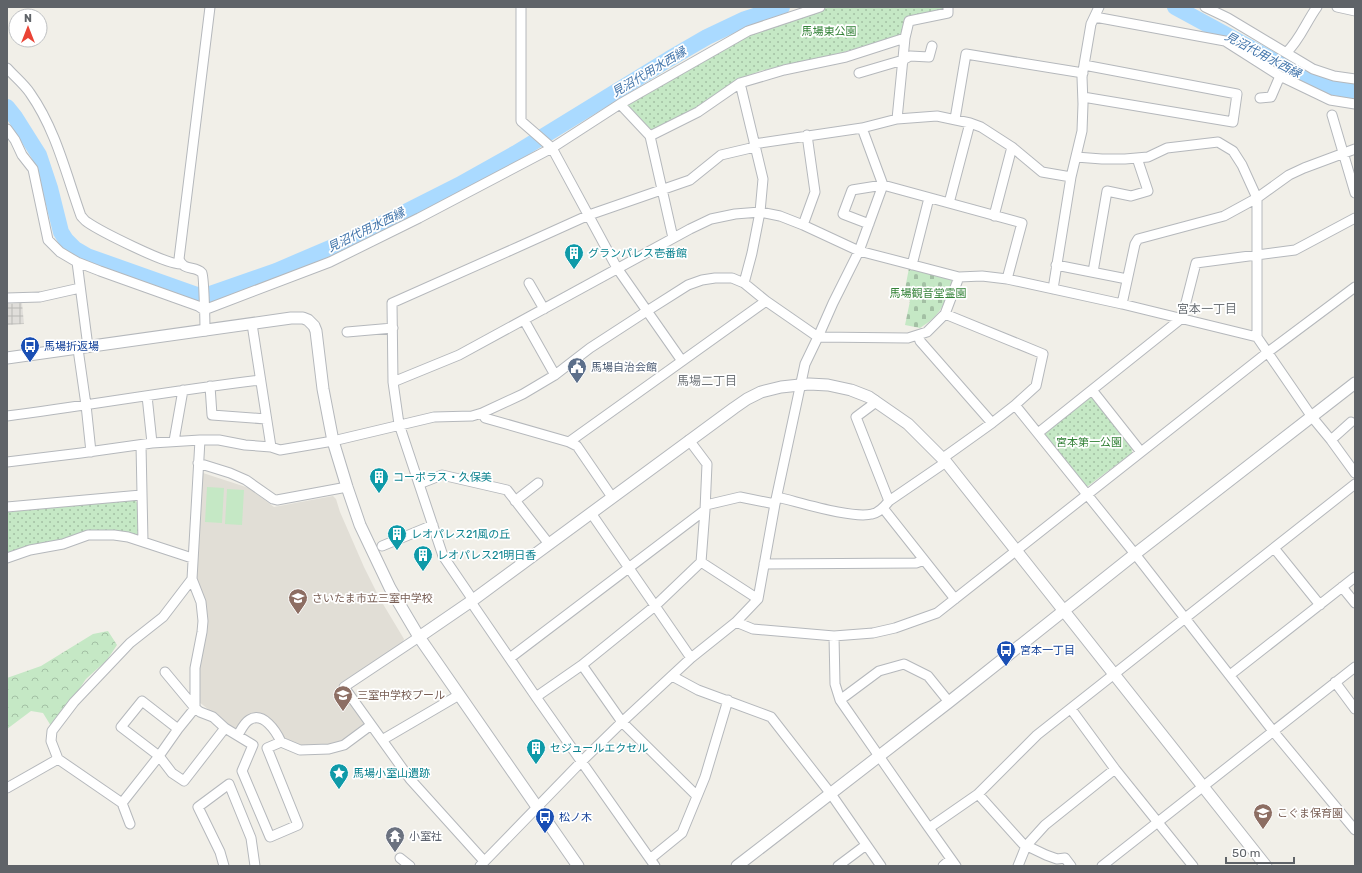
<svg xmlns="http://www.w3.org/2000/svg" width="1362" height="873" font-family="Rubik,'Noto Sans JP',sans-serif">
<defs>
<pattern id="industrial-grid" width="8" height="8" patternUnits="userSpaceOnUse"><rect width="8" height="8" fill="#e0deda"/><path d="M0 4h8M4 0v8" fill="none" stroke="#b9b8b5"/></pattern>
<pattern id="green-dots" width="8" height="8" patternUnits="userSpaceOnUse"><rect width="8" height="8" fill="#c5e8c5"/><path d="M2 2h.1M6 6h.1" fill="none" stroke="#a3c0a4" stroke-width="1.8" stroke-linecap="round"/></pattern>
<pattern id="forest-crowns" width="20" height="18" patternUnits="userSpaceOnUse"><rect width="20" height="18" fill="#c5e8c5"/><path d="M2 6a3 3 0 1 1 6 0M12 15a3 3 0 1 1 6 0" fill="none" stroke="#a3c0a4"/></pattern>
<pattern id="cemetery-stones" width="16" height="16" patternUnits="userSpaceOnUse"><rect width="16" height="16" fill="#c5e8c5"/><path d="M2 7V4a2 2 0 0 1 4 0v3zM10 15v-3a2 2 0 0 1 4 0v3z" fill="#a3c0a4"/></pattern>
</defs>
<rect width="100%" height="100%" fill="#f1efe8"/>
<!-- industrial -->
<path fill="url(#industrial-grid)" d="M22 303 24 324 7 325V304Z"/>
<!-- education -->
<path fill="#e1ded6" d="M203 473 249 488 274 507 333 496 336 499 340 512 364 567 380 599 404 639 403 642 339 684 366 722 365 725 342 742 322 746 300 747 286 741 260 716 240 725 237 728H232L199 702 198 670 206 626V605L195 578 201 475Z"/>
<!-- green -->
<path fill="url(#green-dots)" d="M828 7H946L942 10 904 19 903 31 900 35 844 52 760 71 736 80 699 107 651 131 626 107 627 102 751 32 799 15Z
M1088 397H1092L1132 448V453L1088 486H1085L1045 435 1046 431Z
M135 500 138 504V534L135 537 116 532 56 543 7 554V512Z"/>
<!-- forest -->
<path fill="url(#forest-crowns)" d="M108 631 117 645 107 660 86 679 59 719 51 726 43 713 31 711 7 729V678L41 666 93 634Z"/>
<!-- cemetery -->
<path fill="url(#cemetery-stones)" d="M909 268 951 278 953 282C944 305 941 315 920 328L905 325 910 301 905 289Z"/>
<!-- pitch -->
<path fill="#c5e8c5" d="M207 487 224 488 222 523 205 522Z
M227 489 244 490 242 525 225 524Z"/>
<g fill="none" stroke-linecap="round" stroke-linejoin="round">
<!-- river -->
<path stroke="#aadaff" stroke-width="16" d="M1175 7 1304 77 1327 86 1355 91
M7 107 15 117 39 155 50 188 61 232 66 240 75 249 87 256 197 295 210 294 276 271 358 236 459 185 516 153 669 59 707 37 745 19 782 7"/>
<!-- minor casing -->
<g stroke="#b5b8bc" stroke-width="11">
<path id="minor" d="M521 7V121L552 148 617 268 682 361
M1205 7 1228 18 1313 69 1334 76 1355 79
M1337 7 1355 11
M1095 17 1225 41 1280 76 1330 100 1355 104
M905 38 909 21 948 13V7
M1286 53C1300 40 1306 22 1317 7
M7 68C15 77 24 84 30 93 56 130 66 174 81 216 83 218 85 221 87 222 100 231 167 265 181 264
M859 73 903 60 910 56 929 57 932 46
M740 83 763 179 760 212 752 253 744 283
M1083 97 1233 122 1237 94 1084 65
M1260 98 1271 97 1280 76
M620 104 650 136
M1332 115 1355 193
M955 119 966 54 1083 73
M7 129 15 140 22 155 33 169 48 240 60 252 77 262 100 271 198 306 204 310 330 262 419 218 552 148 620 104 748 31 820 7
M754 144 862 128 897 119 937 116 970 123 981 127 1012 147 994 216
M1012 147 1042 172 1071 177
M1076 157 1102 159H1125L1148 157 1167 148 1218 142 1233 151 1242 165 1257 198V337L1312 417 1331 440 1355 473
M949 203 970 123
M869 224 843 214 852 190 883 185 1022 223 1007 279
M803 225 815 192 807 135
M673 238 650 136 698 112 740 83 784 70 846 57 905 38 897 119
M77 262 88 347
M912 265 929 198
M1056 265 1127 279
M1093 272 1107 191 1131 196 1148 191 1137 158
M529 283 544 309
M1053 289 1071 177 1082 131 1083 104 1082 77 1084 65 1091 24 1099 7
M7 298 40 297 80 288
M1122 304 1135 244 1138 239 1224 216 1257 198 1289 175 1304 168 1355 149
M524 320 555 375
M252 324 271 447
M205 331C205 323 204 276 202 273 195 265 184 272 179 259L210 7
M347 332 393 328
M918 335 920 341 992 423
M78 349 86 405 91 452
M393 382 459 355 690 229 711 219 735 214 760 212 780 216 803 225 859 251 959 277 982 276 1007 279 1122 304 1257 337
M210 386 212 415 266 419
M1092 390 1141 452
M147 396 152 443
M875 400 872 405 856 417 889 501
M1015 405 1135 554 1273 731 1355 830
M482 413 485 418 569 442 577 446 612 497
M7 416C92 405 176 390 260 380
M1038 433 1182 318 1196 263 1295 250 1355 218
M1331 440 1351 422
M174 441 183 390
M569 442 766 301
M141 445 143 541
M943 458 992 423 1015 405 1036 386 1043 354 945 314
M7 462 81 453 152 443 200 440
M198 463 230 473 246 480 273 499 277 500 347 487
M419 484 442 475 507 490 549 544
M777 497C799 502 852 519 872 514 879 513 885 506 889 501L946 462
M515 501 538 483
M706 505 740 497 775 504
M7 507 141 495
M883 508 955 599
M591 513 691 658
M382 546 433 525
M1274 548 1320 605
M7 558 30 550 63 544 88 535H114L128 537 192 558
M701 562 758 599
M764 564 916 563 924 560
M1342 587 1355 603
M473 600 443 556 399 424 393 382 392 303 518 247 589 215 690 180 721 155 755 147
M471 602 536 697 655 866
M736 622 753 629 834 636 873 633 895 628 937 613 1268 352 1355 287
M834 636 835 684 840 700 929 828
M419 637 344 687 410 779 484 861
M510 658 705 510
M582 665 622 722 697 796
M165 672 195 708 178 729 159 756 121 727 142 701 178 729
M1230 675 1355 577
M672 676 698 690 771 717 831 794 881 866
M1335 682 1355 709
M536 697 582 665 655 606 701 562 705 510 707 464 689 440
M840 700 879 671 904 664 928 676 949 702
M1071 709 1115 769 1193 866
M238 735C241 730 244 723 249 720 263 711 276 731 281 742L300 750 329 749 344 745 371 725
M382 740 459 695
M281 742 267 748 298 825 270 837 242 771 253 745 225 728 213 717 200 712 195 708V668L202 632 203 621 201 602 192 579 200 440H219L245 445 271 447 280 450 333 441 434 417 472 416 482 413 523 394 555 375 590 348 647 311 688 285 702 280 715 278H732L744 283 766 301 818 337 908 338 927 332 945 314 959 277
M7 788 58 759
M978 794 1023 844 1046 855 1057 859 1065 858 1071 866
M122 803 159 756 172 773 184 781 225 728
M130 824 122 803 58 759 51 741 52 731 74 702 130 643 163 617 192 579
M400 858 410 866
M650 859 682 833 705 777 728 700
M224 866 220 852 198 807 229 784 251 838 255 866
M480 866 581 762 622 722 691 658 736 622 758 599 775 504 805 364 818 337 833 303 859 251 883 185 862 128
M838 866 866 845
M943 866 951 859
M956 866 929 828 978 794 1037 735 1355 484
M1018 866 1026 846 1045 825 1115 769
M1102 866 1355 667"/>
</g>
<!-- tertiary casing -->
<g stroke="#b5b8bc" stroke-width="13">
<path id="tertiary" d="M7 358 291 318H303L308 320 314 326 316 331 323 389 333 441 347 487 360 525 390 588 419 637 578 866
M419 637 473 600 734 408 747 399 761 392 781 387 809 384 828 385 851 390 869 397 908 424 946 462 1266 866
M737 866 949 702 1135 554 1355 383"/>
</g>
<!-- minor -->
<use href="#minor" stroke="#fff" stroke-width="9"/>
<!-- tertiary -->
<use href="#tertiary" stroke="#fff" stroke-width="11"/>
</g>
<!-- icons -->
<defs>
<g id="building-pin" transform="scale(1)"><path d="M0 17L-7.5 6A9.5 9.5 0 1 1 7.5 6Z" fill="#0f9aa8" stroke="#fff"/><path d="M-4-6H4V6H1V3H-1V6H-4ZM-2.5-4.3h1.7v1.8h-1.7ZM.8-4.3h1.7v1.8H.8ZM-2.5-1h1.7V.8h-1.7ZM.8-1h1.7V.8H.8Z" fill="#fff"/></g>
<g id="bus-pin" transform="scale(1)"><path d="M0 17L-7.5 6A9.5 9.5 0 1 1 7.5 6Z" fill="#1a4fb4" stroke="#fff"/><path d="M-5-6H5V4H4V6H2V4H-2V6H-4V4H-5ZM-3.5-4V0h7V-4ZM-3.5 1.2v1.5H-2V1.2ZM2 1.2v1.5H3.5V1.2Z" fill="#fff"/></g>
<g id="civic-pin" transform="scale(1)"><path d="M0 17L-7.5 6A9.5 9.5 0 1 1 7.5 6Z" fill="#5c6f8a" stroke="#fff"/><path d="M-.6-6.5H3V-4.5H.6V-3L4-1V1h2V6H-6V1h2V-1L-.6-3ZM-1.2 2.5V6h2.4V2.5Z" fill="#fff"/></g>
<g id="school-pin" transform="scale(1)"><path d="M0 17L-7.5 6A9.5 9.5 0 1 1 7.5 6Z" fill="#8d6e63" stroke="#fff"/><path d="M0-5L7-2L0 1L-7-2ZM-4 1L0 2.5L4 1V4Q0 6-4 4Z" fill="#fff"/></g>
<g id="sight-pin" transform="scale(1)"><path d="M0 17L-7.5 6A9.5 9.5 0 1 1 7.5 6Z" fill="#0f9aa8" stroke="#fff"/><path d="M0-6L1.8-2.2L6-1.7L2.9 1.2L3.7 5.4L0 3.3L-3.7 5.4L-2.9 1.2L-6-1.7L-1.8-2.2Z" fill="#fff"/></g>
<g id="temple-pin" transform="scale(1)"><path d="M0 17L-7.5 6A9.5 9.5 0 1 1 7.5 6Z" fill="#6b7280" stroke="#fff"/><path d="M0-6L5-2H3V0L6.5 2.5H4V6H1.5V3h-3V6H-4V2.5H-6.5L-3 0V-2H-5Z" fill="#fff"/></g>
</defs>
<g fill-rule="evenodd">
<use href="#building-pin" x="574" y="253"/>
<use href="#bus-pin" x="30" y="346"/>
<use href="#civic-pin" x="577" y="367"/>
<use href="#building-pin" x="379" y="477"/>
<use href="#building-pin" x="397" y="534"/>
<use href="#building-pin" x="423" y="555"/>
<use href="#school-pin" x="298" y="598"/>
<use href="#bus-pin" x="1006" y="650"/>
<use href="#school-pin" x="343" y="695"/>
<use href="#building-pin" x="536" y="748"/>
<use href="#sight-pin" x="339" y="773"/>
<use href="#school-pin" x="1263" y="813"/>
<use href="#bus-pin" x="545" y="817"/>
<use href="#temple-pin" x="395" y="836"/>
</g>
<g text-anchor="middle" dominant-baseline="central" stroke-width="3.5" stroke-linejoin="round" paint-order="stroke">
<!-- park labels -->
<g font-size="11" fill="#348238" stroke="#fff">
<text x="829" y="31">馬場東公園</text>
<text x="928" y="293">馬場観音堂霊園</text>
<text x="1089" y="442">宮本第一公園</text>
</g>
<!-- culture labels -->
<g font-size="11" fill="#0d838f" stroke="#fff" text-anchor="start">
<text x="588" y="253">グランパレス壱番館</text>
<text x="393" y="477">コーポラス・久保美</text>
<text x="411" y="534">レオパレス21風の丘</text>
<text x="437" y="555">レオパレス21明日香</text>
<text x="550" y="748">セジュールエクセル</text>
<text x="353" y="773">馬場小室山遺跡</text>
</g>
<!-- transit labels -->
<g font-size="11" fill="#164399" stroke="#fff" text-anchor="start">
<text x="44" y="346">馬場折返場</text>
<text x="1020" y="650">宮本一丁目</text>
<text x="559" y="817">松ノ木</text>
</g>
<!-- service labels -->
<g font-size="11" fill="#4e5e75" stroke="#fff" text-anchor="start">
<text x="591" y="367">馬場自治会館</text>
</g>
<!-- education labels -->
<g font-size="11" fill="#785e54" stroke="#fff" text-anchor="start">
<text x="312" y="598">さいたま市立三室中学校</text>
<text x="357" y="695">三室中学校プール</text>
<text x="1277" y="813">こぐま保育園</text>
</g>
<!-- worship labels -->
<g font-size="11" fill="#5b616d" stroke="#fff" text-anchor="start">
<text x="409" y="836">小室社</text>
</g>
<!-- water labels -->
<g font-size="12" font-style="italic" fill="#4174aa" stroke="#fff">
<text transform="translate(1263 55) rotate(28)">見沼代用水西縁</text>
<text transform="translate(649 72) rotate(-31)">見沼代用水西縁</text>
<text transform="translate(366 230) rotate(-26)">見沼代用水西縁</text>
</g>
<!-- neighbourhood labels -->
<g font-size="12" fill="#70757a" stroke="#fff">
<text x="1207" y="309">宮本一丁目</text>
<text x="707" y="381">馬場二丁目</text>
</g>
</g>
<!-- border -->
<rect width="1362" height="873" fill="none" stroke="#5f6368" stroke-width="16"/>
<!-- north arrow -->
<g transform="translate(28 28)"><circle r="19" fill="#ffffff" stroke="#bfc1c3"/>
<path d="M0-3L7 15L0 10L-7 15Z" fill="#ea4335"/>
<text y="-6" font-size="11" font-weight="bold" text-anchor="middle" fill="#5f6368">N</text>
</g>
<!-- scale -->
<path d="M1226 857v6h68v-6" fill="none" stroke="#5f6368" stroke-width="2"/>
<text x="1232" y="857" font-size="12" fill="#5f6368" stroke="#ffffff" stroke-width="3" paint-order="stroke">50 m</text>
</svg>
